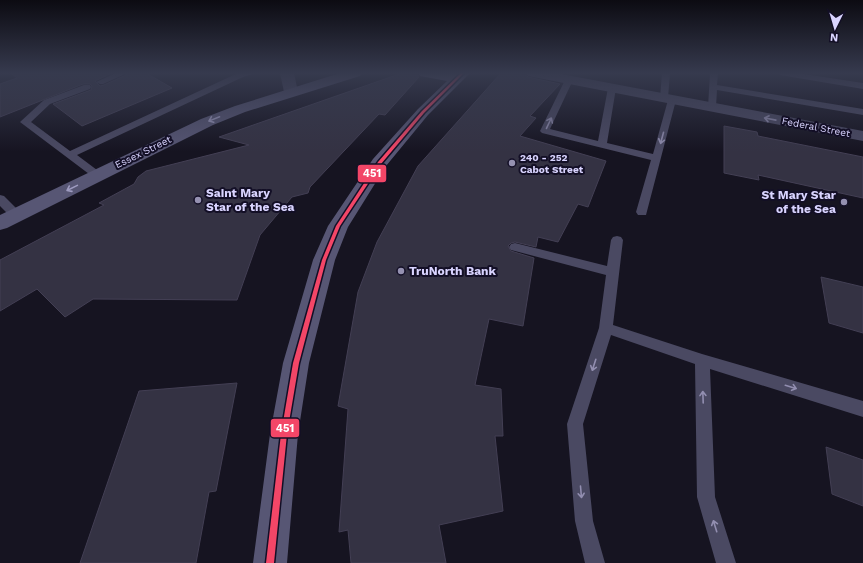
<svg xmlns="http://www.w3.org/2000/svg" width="863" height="563" font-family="'Work Sans',sans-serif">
<rect width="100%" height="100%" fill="#161421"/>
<!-- building -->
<path fill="#343243" stroke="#433f54" d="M11 73H112L95 81 100 86 104 85 126 75V73H146L172 88 82 126 53 104 91 90 92 86 90 84H83L0 117V84L17 78Z
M402 73H417L419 77 385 115 379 114 310 187 308 193 292 197 260 235 237 300 93 299 65 317 37 289 0 311V260L104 205 99 203 134 184 138 177 146 171 249 145 219 137Z
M501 73H525L528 77 560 84 530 116 536 118 520 136 606 161 588 207 578 204 558 242 538 237 536 247 515 242 511 243 508 246 511 251 534 258 523 326 489 319 475 385 501 389 503 436H495L503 511 439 525 446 563H351L348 530 339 532 348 409 338 406 358 292 377 242 418 166Z
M724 126 757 132 758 136 863 157V198L758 175 759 180 724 173Z
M821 277 863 287V333L829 323Z
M237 383 216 491 209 492 196 563H80L139 391Z
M826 447 863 460V506L832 494Z"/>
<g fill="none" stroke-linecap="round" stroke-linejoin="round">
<!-- service -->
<path fill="#4a4962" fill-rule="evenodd" d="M116 73 125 74 103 84H100L96 82Z
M238 73H256L243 77 77 155 101 173 102 175 101 177H93L20 122 44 100 84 85H90L91 87 90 89 50 104 31 122 70 151Z
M662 73H670L668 98 664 101 660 98Z
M710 73H718L717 85 863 109V115L717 90 716 107 715 109H709L708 107Z
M776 73H797L863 83V89L780 75Z
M566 78H569L573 80 550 129 598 141 608 88 612 85 616 88 607 143 653 154 668 100 672 97 676 100 646 215H638L636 212 651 160 542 133 540 131Z
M0 195 4 196 20 212 22 215 20 218H12L0 206Z
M617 236 621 237 623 240 613 325 702 354 863 401V417L710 369 715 497 736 563H716L697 497 695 364 611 335 583 424 593 521 605 563H585L575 521 567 424 599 328 606 275 515 251 511 250 509 247 511 244 515 243 607 266 611 240 613 237Z"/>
<!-- minor -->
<path fill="#4a4962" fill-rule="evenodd" d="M280 73H294L298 92 296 95 291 96 286 95 284 92Z"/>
<!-- tertiary -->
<path fill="#4a4962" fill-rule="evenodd" d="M526 73H556L863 131V141L533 77 528 76Z"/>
<!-- secondary -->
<path fill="#575674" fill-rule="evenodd" d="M340 73H362L360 76 245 112 213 125 7 228 0 230V215L201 119 235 106Z
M418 73H470L428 115 386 166 348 227 335 260 309 363 298 434 287 563H253L270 434 283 363 313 260 328 226 373 159 418 109 447 81 420 76Z"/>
<!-- bus-1 casing -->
<g stroke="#130f26" stroke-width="3">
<path id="bus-1" d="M461 73H464L424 113 381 164 340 226 326 260 299 363 287 434 274 563H266L281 434 293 363 322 260 336 226 378 162 422 111Z"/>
</g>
<!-- bus-1 -->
<use href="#bus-1" fill="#f34667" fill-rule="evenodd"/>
</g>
<!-- one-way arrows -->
<defs><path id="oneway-shaft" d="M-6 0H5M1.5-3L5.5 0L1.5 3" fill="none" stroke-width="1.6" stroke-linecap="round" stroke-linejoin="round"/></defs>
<g stroke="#9e9bc0">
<use href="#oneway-shaft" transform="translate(214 119) rotate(158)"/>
<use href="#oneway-shaft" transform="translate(72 188) rotate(154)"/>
</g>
<g stroke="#928eb0">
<use href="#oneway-shaft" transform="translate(770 119) rotate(-169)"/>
<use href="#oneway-shaft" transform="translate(549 123) rotate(-65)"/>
<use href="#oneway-shaft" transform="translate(662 138) rotate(105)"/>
<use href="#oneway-shaft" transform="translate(594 365) rotate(108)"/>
<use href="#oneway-shaft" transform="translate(791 387) rotate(17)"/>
<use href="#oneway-shaft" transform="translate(703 397) rotate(-92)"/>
<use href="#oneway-shaft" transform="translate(581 492) rotate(85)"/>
<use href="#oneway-shaft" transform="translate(715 526) rotate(-107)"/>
</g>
<!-- sky -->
<linearGradient id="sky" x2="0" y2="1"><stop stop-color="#0c0b12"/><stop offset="0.48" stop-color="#363a4e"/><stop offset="1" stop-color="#363a4e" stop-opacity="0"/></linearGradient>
<rect width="863" height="152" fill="url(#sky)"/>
<!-- markers -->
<g fill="#9591b1" stroke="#130f26" stroke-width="1.5">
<circle cx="512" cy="163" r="4"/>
<circle cx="198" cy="200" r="4"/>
<circle cx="844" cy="202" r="4"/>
<circle cx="401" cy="271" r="4"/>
</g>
<g text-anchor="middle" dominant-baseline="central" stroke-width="4" stroke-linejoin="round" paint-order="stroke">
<!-- far-street labels -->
<g font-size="10" fill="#d9d4ff" stroke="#130f26">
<text transform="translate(816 127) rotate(11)">Federal Street</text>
<text transform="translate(143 152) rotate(-26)">Essex Street</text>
</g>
<!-- far-poi labels -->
<g font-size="10" font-weight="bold" fill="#d9d4ff" stroke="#130f26" text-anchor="start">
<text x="520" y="157">240 - 252<tspan x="520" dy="12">Cabot Street</tspan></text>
</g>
<!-- poi labels -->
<g font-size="12" font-weight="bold" fill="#d9d4ff" stroke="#130f26" text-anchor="start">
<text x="206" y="193">Saint Mary<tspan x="206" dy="14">Star of the Sea</tspan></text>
<text x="836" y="195" text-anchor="end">St Mary Star<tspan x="836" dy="14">of the Sea</tspan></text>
<text x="409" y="271">TruNorth Bank</text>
</g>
</g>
<g stroke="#130f26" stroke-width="1.5">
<rect x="357" y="164" width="30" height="19" rx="4" fill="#f34667"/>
<rect x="270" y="418" width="30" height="20" rx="4" fill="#f34667"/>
</g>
<g font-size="11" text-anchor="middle" font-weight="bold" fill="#fff">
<text x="372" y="177">451</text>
<text x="285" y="432">451</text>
</g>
<!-- north arrow -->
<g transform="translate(835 28) rotate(185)" stroke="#130f26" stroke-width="3" paint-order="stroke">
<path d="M0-3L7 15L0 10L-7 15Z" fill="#d9d4ff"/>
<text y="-6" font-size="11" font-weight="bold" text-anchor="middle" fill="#d9d4ff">N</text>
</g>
</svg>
